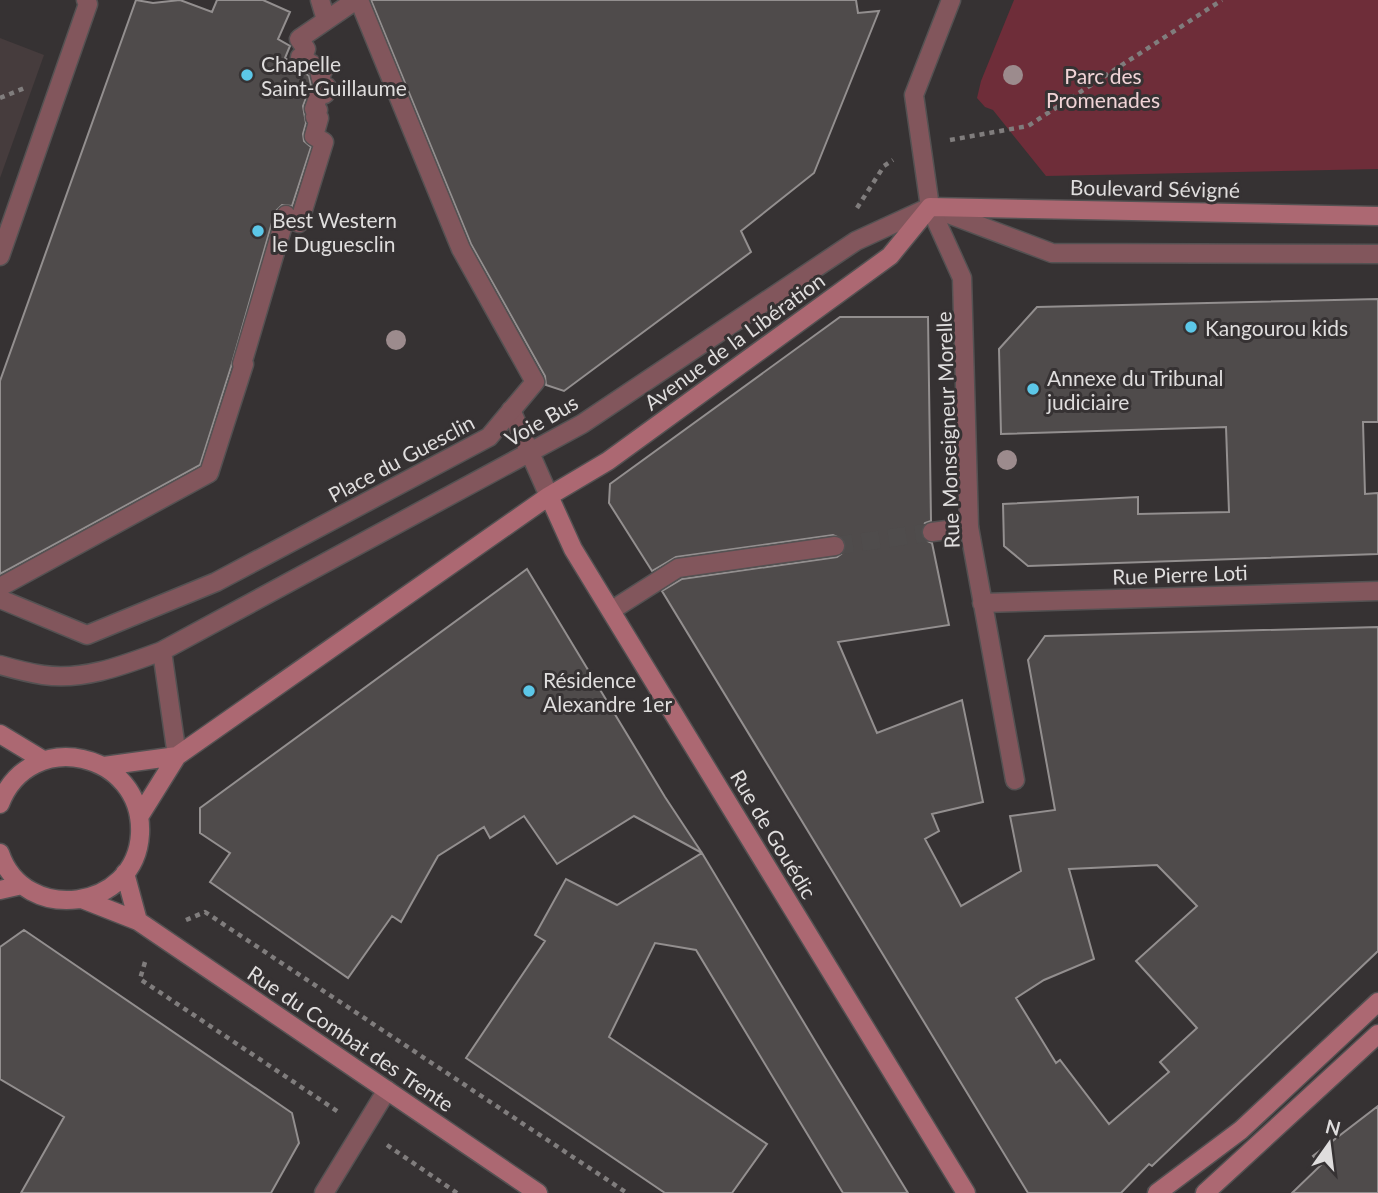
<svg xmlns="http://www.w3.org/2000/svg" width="1378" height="1193" font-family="Lato,sans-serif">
<rect width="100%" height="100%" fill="#363233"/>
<!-- built -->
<path fill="#463c3d" d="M0 38 44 55 0 178Z"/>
<!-- green -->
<path fill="#6e2d39" d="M1014 0H1378V169L1046 176 993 110 985 107 977 98 981 81Z"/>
<!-- building -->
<path fill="#4f4b4b" stroke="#938f8f" stroke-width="2" fill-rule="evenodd" d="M136 0 153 3 180 0 212 12 217 0H263L290 12 278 39 290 46 285 58 309 76 311 85 303 106 306 123 303 134 304 141 311 147 292 206 282 205 275 212 231 367 200 465 0 574V381Z
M371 0H856L858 13 879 11 814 173 741 231 751 252 564 391 546 385 545 376 471 244Z
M1378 299V422H1363L1365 494 1378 493V554L1028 566 1004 546 1003 504 1138 497V514L1229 512 1226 427 1001 434 999 349 1037 307Z
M840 317H928L931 521 925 523 921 533 923 539 932 543 949 625 838 642 877 733 962 700 983 802 932 814 939 831 925 839 961 906 1021 871 1010 816 1055 810 1028 660 1045 636 1378 627V951L1152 1166 1149 1164 1121 1193H1028L662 591 682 579 837 557 845 551 844 540 833 535 676 557 652 571 609 503 610 484ZM1157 865 1197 906 1136 961 1197 1028 1160 1062 1169 1072 1109 1124 1060 1060 1056 1063 1016 998 1044 980 1094 959 1069 869Z
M527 569 665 797 702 853 634 816 557 864 524 816 490 838 484 827 438 856 401 922 392 916 348 978 210 882 230 853 200 833V808Z
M702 853 824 1056 908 1193H843L696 950 655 943 609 1037 767 1144 732 1193H665L466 1058 545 941 535 935 566 879 617 905Z
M24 930 292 1113 299 1143 271 1193H21L64 1117 0 1079V947Z
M1378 1106V1193H1292L1321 1165 1313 1156Z"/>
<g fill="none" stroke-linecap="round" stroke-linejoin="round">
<!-- pedestrian-tunnel -->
<path stroke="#4f4c4c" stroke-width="18" stroke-dasharray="18 9" stroke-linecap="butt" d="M835 546 932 532"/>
<!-- service casing -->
<g stroke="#545152" stroke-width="21">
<path id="service" d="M511 410 549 496
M162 651 177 756
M0 665C14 669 29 673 43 675 84 681 124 665 162 651L582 424 856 241 930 207 1052 253 1378 254"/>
</g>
<!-- pedestrian casing -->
<g stroke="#545152" stroke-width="21">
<path id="pedestrian" d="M320 0 326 20
M932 532 969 527
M0 587 209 473 244 364H242L286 215 288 219 299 223 324 142 314 136 319 118 315 117 318 110 314 109 320 92 325 94 327 87 323 86 320 75 323 71 300 57 304 55 306 49 299 39 356 0
M0 599 87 635 216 582 489 437 535 382 461 249 359 0
M612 610 678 568 835 546"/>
</g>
<!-- minor casing -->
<g stroke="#545152" stroke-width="21">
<path id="minor" d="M930 207 962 278 969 527 1015 780
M0 256 88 4 86 0
M982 603 1378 591
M324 1193 387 1090"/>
</g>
<!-- tertiary casing -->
<g stroke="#545152" stroke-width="21">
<path id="tertiary" d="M930 207 914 95 951 0"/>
</g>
<!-- secondary casing -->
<g stroke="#545152" stroke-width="21">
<path id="secondary" d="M549 496 573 549 966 1193
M0 734 43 760
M104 766 177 756
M0 804C30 726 144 752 140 834 136 911 24 925 0 853
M139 817 177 756 549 496 608 461 890 256 930 207 1378 216
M125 873 138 921
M0 890 22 885
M82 899 138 921 538 1193
M1157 1193 1241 1130 1378 1002
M1205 1193 1378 1034"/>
</g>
<!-- path -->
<path stroke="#807d7d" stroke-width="4.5" stroke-dasharray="5 5" stroke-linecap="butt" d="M0 98 27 87
M950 140 1028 126 1222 0
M857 208 884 166 893 160
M186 920 205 912 627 1193
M145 962 140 979 340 1113
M387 1145 457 1193"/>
<!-- service -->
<use href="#service" stroke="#82565c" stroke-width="18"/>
<!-- pedestrian -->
<use href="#pedestrian" stroke="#82565c" stroke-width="18"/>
<!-- minor -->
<use href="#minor" stroke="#82565c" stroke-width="18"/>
<!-- tertiary -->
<use href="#tertiary" stroke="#82565c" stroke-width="18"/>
<!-- secondary -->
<use href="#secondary" stroke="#ac6872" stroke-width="18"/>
</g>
<!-- trees -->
<g fill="#9c8b8d">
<circle cx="1013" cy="75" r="10"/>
<circle cx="396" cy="340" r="10"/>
<circle cx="1007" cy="460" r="10"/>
</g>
<!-- markers -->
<g fill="#5cc7e8" stroke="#363233" stroke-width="2.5">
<circle cx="247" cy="75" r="7"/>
<circle cx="258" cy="231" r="7"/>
<circle cx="1191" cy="327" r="7"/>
<circle cx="1033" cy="389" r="7"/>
<circle cx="529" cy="691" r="7"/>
</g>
<g text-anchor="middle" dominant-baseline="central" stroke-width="6" stroke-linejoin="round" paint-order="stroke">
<!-- poi labels -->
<g font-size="21" fill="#dfdddd" stroke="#363233" text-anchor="start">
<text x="261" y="63">Chapelle<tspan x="261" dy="24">Saint-Guillaume</tspan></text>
<text x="272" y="219">Best Western<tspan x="272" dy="24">le Duguesclin</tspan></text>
<text x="1205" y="327">Kangourou kids</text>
<text x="1047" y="377">Annexe du Tribunal<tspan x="1047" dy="24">judiciaire</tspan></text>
<text x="543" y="679">Résidence<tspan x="543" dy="24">Alexandre 1er</tspan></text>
</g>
<!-- park labels -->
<g font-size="21" fill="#f0d3d6" stroke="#363233">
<text x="1103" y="75">Parc des<tspan x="1103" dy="24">Promenades</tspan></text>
</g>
<!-- street labels -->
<g font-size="21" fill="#dfdddd" stroke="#363233">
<text transform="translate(1155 188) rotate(1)">Boulevard Sévigné</text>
<text transform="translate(734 341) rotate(-36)">Avenue de la Libération</text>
<text transform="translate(541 420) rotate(-30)">Voie Bus</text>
<text transform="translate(947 430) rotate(-92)">Rue Monseigneur Morelle</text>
<text transform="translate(401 458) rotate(-28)">Place du Guesclin</text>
<text transform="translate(1180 574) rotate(-2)">Rue Pierre Loti</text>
<text transform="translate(774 834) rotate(59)">Rue de Gouédic</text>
<text transform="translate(351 1038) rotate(34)">Rue du Combat des Trente</text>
</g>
</g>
<!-- north arrow -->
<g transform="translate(1329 1144) rotate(14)" stroke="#363233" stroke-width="5" paint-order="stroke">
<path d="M0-5L12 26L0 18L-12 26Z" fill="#dfdddd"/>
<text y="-10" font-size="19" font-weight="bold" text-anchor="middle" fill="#dfdddd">N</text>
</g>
</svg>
